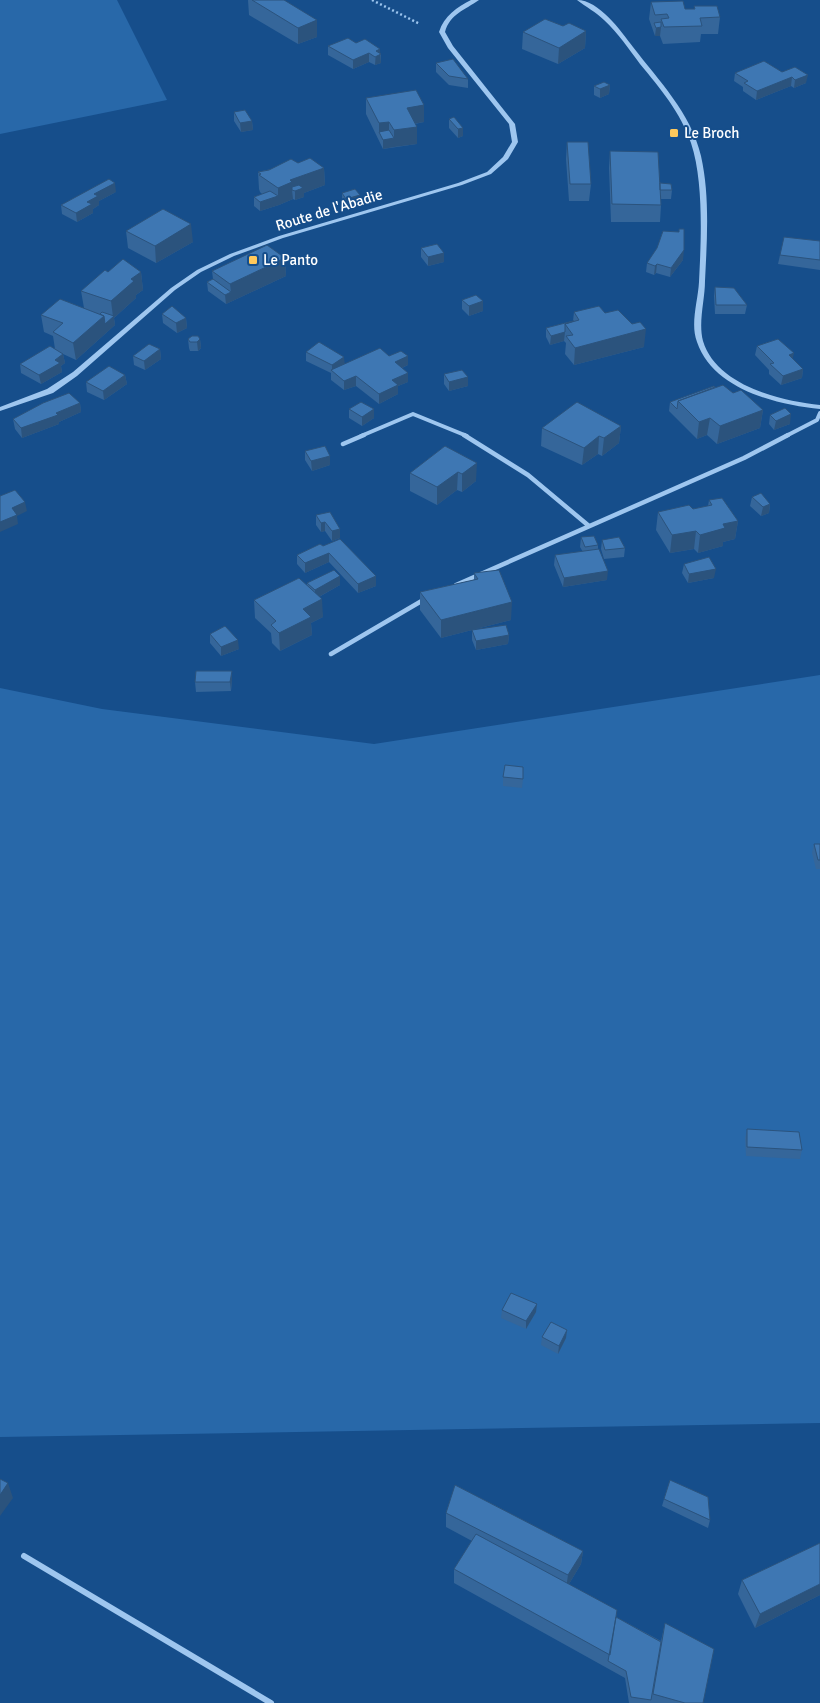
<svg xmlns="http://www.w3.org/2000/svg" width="820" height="1703" font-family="Signika,sans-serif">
<rect width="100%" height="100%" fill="#164e8b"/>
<!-- green -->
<path fill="#2868a9" d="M0 0H117L167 100 0 134Z
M820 675V1423L0 1437V688L102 709 374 744Z"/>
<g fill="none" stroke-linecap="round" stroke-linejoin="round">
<!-- path -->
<path stroke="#9ec6ef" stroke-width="2.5" stroke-dasharray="2 2.5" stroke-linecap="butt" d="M372 0 420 24"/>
<!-- minor-far2 -->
<path stroke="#9ec6ef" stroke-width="4" d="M361 436 413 414 467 436
M786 436 817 420 820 413"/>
<!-- minor-far1 -->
<path stroke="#9ec6ef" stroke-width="4.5" d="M464 435 528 475 589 526
M343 444 364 435
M456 585 744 458 788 435
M331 654 425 599"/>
<!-- minor -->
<path stroke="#9ec6ef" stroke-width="6" d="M24 1556 271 1703"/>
<!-- tertiary -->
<path fill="#9ec6ef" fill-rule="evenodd" d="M471 0H479C465 10 450 14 445 32L453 46 515 124 518 142 508 159 491 174 462 185 283 238 234 256 201 272 175 290 77 376 53 393 0 411V407L47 389 73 372 171 288 197 270 230 254 279 236 458 183 487 172 503 157 512 142 509 124 448 48 439 32C444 16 457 7 471 0Z
M577 0C599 0 621 31 633 47 659 81 691 113 701 156 710 196 707 240 705 281 705 300 698 322 703 341 716 385 780 401 820 405V409C776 405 713 389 697 342 690 324 698 301 699 282 701 242 704 182 691 143 681 113 660 88 640 64 629 49 618 33 604 20 596 12 586 7 577 0Z"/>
</g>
<!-- wall -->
<path fill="#35669a" d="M248 0H284L317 37 298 44 249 15Z
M651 2 685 9H694V6L720 17 718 34H701L700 42 663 44 660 36H655L649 19Z
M564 26 586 31 585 48 558 64 522 49 523 32Z
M356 43 381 54V63L375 65 369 62 353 69 328 55V46Z
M436 63 468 79V88L449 85 436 72Z
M782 72 806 83 794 88 791 86 756 100 743 91V87L734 81 735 73Z
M610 85 609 94 600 98 594 95V86Z
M366 98 424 122 415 124 417 144 383 149 366 114Z
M234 112 252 121 253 130 241 132 234 121Z
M449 119 463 128V136L458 138 449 128Z
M567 142 591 184 589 201H569L566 159Z
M610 151 672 190 671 199H661V205L660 222H611L609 168Z
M298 163 324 168 325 185 304 193V197L295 200 293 199 279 205 260 211 254 206V197L262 194 260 192 259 189 258 172Z
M116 192 99 201V205L93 209V213L77 222 62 214 61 205Z
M342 193 360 204 347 208 342 202Z
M126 231 193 242 156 263 128 248Z
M820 241V270L778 264 780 255Z
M421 248 444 262 428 266 421 257Z
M285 258 286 276 226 304 208 291 207 282 213 279 212 271Z
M683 260 670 277 656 273 654 275 646 272 647 263Z
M108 272H141L143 290 136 295V298L114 318 115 325 76 360 63 354 65 363 61 366 62 372 41 384 21 373 20 364 55 349 53 336 44 332 41 315 84 308 81 291Z
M715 287 747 305 745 314H715L714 296Z
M462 300 483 301V311L469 316 462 309Z
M574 312 605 313 644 347 574 365 565 354 566 343 564 341 550 345 546 337V328L573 321Z
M162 314 186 318 187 328 177 333 163 323Z
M188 339H200L201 348 198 351H190L189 348Z
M757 346 793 359 803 369 802 378 781 385 769 374V370L755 355Z
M160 349 161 359 145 370 134 365 133 356Z
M306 352 345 364 389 356 408 365 402 368 408 373V382L398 386V394L379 404 356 386 344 390 331 380V373L306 361Z
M444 374 468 386 449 391 444 384Z
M125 375 127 384 104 400 87 392 86 382Z
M715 387 733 393 763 410 760 428 717 444 707 435 697 439 669 411 670 402Z
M80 403 81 412 59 422V424L22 438 15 429 13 419Z
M349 409 374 418 362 426 349 418Z
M770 415 790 424 774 430 769 424Z
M621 426 619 443 602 456 598 454 582 465 541 446 542 428Z
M445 446 476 481 462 492 457 490 437 505 410 491V473Z
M305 451 330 456V465L312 471 305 460Z
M752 497 770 504 769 513 761 516 750 506Z
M709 500 738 521 735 539 723 542V546L698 553 694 549 670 553 656 530 658 512 693 509 708 506Z
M316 515 340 529V538L332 541 325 531 321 532 316 525Z
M581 537 598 545V550L607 580 563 587 554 565 555 555 583 552 580 547Z
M602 540 625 548 624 557 604 559 601 549Z
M320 544 376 576V586L358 593 329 562 305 573 297 564V555Z
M684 564 714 578 688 583 682 573Z
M474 573 511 620 441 638 420 610V592L474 580Z
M307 583 340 585 319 597 323 617 311 623 312 635 280 651 272 643 271 633 255 618 254 600 307 586Z
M472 630 509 635 508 644 476 650 472 640Z
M210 634 239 649 221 656 210 643Z
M232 680 231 691 196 692 195 682Z
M503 777 523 779 522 788 503 786Z
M814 844H820V869H816L812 853Z
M747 1129 802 1150 800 1159 746 1156 745 1138Z
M502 1310 536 1312 526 1329 501 1318Z
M542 1337 566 1338 558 1354 541 1345Z
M664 1499 710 1520 708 1528 662 1506Z
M446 1513 583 1551 581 1564 569 1584 616 1617 661 1641 665 1623 703 1703H629L625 1678 454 1583V1569L472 1541 446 1527Z
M820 1543V1595L755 1628 738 1594 742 1580Z"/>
<!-- shaded-wall -->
<path fill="#2b537d" d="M317 20V37L298 44V28Z
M661 27 660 36H655L656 28Z
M586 31 585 48 558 64 559 48Z
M380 49 381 63 375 65 376 51Z
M369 53V62L353 69V60Z
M808 75 806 83 794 88 795 80Z
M792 77 791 86 756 100 757 91Z
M610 85 609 94 600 98V89Z
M424 105V122L407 125V108Z
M252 121 253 130 241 132 240 123Z
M389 122V139L394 138V147L383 149V140L379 132V123Z
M417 127V144L394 147V130Z
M463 128V136L458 138V129Z
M324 168 325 185 304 193V197L295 200V191L292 190 293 199 279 205 260 211V202L278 196V188L290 180Z
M115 183 116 192 99 201V205L93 209V213L77 222 76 213 94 194Z
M360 195V204L347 208 346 199Z
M191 224 193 242 156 263 155 246Z
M684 250 683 260 670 277 671 268Z
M444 253V262L428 266V257Z
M285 258 286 276 226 304 225 295 231 292 230 284Z
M657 264 656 273 654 275 655 266Z
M141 272 143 290 136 295V298L114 318 115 325 76 360 73 343 104 316 113 317 111 301 131 279Z
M483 301V311L469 316V306Z
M186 318 187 328 177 333 176 323Z
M646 329 644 347 574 365 575 348Z
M565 332 564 341 550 345 551 336Z
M200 339 201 348 198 351 197 342Z
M160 349 161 359 145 370 144 361Z
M794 353 792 362 789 355Z
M63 354 65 363 61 366 62 372 41 384 39 375 55 360Z
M408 356V365L395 371V362Z
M344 357 345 366 332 371V365Z
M803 369 802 378 781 385 783 376Z
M408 373V382L398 386V394L379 404V394L392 380Z
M125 375 127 384 104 400 103 391Z
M356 376V386L344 390V381Z
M468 377V386L449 391V382Z
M80 403 81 412 59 422V424L22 438 21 428Z
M374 409V418L362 426V417Z
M763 410 760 428 717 444 720 426Z
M791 414 790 424 774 430 776 421Z
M710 418 707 435 697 439 699 422Z
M621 426 619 443 602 456 604 438Z
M599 436 598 454 582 465 584 448Z
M330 456V465L312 471 311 461Z
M477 463 476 481 462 492V474Z
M458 472 457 490 437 505V487Z
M25 502 27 511 17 516 18 524 0 532V522L12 508Z
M770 504 769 513 761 516 763 507Z
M738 521 735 539 723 542V546L698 553 700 535 723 524Z
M325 522V531L321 532V523Z
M340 529V538L332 541V531Z
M696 531 694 549 670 553 672 535Z
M329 553V562L305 573V563Z
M716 569 714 578 688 583 689 574Z
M608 571 607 580 563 587 564 578Z
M340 576V585L315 599V590Z
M376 576V586L358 593V584Z
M322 599 323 617 311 623 312 635 280 651 279 633 303 609Z
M512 602 511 620 441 638V620Z
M509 635 508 644 476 650V641Z
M238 640 239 649 221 656V647Z
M232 671V680L231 691 230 682Z
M537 1304 536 1312 526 1329V1321Z
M567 1330 566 1338 558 1354 559 1346Z
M8 1483 13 1498 0 1516V1495Z
M583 1551 581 1564 566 1589 568 1575Z
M820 1584V1595L755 1628 760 1614Z"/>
<!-- building -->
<path fill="#3e77b3" stroke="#2b537d" d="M252 0H284L317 20 298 28Z
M683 1 685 9H695L694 6H717L720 17 700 18 702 26 664 27 661 19 669 18 667 14 655 15 651 2Z
M545 19 563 26 569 23 586 31 559 48 523 32Z
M661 22V27L656 28 654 23Z
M348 38 356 43 365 39 380 49 376 51 381 54 375 57 369 53 353 60 328 46Z
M453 59 468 79 449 76 436 63Z
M764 61 782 72 795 67 808 75 795 80 792 77 757 91 744 83 748 81 735 73Z
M604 82 610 85 600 89 594 86Z
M416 90 424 105 407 108 417 127 394 130 389 122 379 123 366 98Z
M245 110 252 121 240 123 234 112Z
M454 117 463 128 458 129 449 119Z
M389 130 394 138 383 140 379 132Z
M567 142H588L591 184H570Z
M610 151 658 152 661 205 612 204Z
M310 158 324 168 290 180 292 182 278 188 259 175 261 174 258 172 269 170 291 159 298 163Z
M109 179 115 183 94 194 98 196 87 202 92 204 76 213 61 205Z
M660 183 671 184 672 190H660Z
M299 185 303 188 295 191 292 190V187Z
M355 189 360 195 346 199 342 193Z
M270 191 278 196 260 202 254 197Z
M163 209 191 224 155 246 126 231Z
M679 229H684V250L671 268 657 264 655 266 647 263 657 248 663 231 679 232Z
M784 237 820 241V260L780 255Z
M437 244 444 253 428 257 421 248Z
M267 245 285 258 230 284 212 271Z
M123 259 141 272 131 279 134 281 111 301 81 291 105 270 108 272Z
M213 279 231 292 225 295 207 282Z
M715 287 734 288 747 305H716Z
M476 295 483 301 469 306 462 300Z
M60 299 104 316 73 343 53 332 63 323 41 315Z
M172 306 186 318 176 323 162 314Z
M599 306 605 313 618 310 632 324 640 322 646 329 575 348 566 336 573 335 565 324 579 320 574 312Z
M102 312 114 316 105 324 104 316 100 314Z
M573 321H574L565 324V332L551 336 546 328Z
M192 336H198L200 339 197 342H190L188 339Z
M778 339 794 353 789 355 803 369 783 376 770 364 774 363 757 346Z
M319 342 344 357 332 365 306 352Z
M149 344 160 349 144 361 133 356Z
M50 346 63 354 55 360 60 363 39 375 20 364Z
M380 348 389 356 401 351 408 356 395 362 408 373 392 380 398 385 379 394 356 376 344 381 331 370Z
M109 366 125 375 103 391 86 382Z
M462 370 468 377 449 382 444 374Z
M723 385 733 393 741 390 763 410 720 426 710 418 699 422 678 401Z
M714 386 715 387 678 401 677 409 670 402Z
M69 393 80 403 56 413 58 415 21 428 13 419 43 403Z
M361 402 374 409 362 417 349 409Z
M577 402 621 426 604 438 599 436 584 448 542 428Z
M785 408 791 414 776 421 770 415Z
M325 446 330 456 311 461 305 451Z
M445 446 477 463 462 474 458 472 437 487 410 473Z
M15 490 25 502 12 508 17 515 0 522V496Z
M761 493 770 504 763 507 752 497Z
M722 498 738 521 723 524 725 528 700 535 696 531 672 535 658 512 689 505 693 509 712 505 709 500Z
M330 512 340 529 332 531 325 522 321 523 316 515Z
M594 536 598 545 585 547 581 537Z
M619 537 625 548 605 550 602 540Z
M340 539 376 576 358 584 329 553 305 563 297 555 320 544 323 546Z
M599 549 608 571 564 578 555 555Z
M709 557 716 569 689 574 684 564Z
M334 570 340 576 315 590 307 583Z
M499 570 512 602 441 620 420 592 478 579 474 573Z
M299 578 322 599 303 609 311 617 279 633 271 625 276 621 254 600Z
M506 625 509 635 476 641 472 630Z
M225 626 238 640 221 647 210 634Z
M196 671H232L230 682H195Z
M505 765 523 767V779L503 777Z
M814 844H820V860H818Z
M747 1129 799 1132 802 1150 747 1147Z
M511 1293 537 1304 526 1321 502 1310Z
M551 1322 567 1330 559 1346 542 1337Z
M0 1479 8 1483 0 1495Z
M670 1480 708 1497 710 1520 664 1499Z
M455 1485 583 1551 568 1575 446 1513Z
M476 1534 617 1610 610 1655 454 1569Z
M820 1543V1584L760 1614 742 1580Z
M616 1617 661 1642 651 1700 631 1697 626 1671 608 1661Z
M665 1623 714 1649 703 1703H685L653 1694Z"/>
<!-- markers -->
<g fill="#ffc95c" stroke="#164e8b" stroke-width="2">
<rect x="669" y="128" width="10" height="10" rx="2.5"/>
<rect x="248" y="255" width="10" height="10" rx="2.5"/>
</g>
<g text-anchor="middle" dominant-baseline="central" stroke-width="4" stroke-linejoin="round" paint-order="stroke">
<!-- far-poi labels -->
<g font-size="15" fill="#fff" stroke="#164e8b" text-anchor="start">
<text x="684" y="133">Le Broch</text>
<text x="263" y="260">Le Panto</text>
</g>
<!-- far-street labels -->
<g font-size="15" fill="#fff" stroke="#164e8b">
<text transform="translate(329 210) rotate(-17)">Route de l'Abadie</text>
</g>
</g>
</svg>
